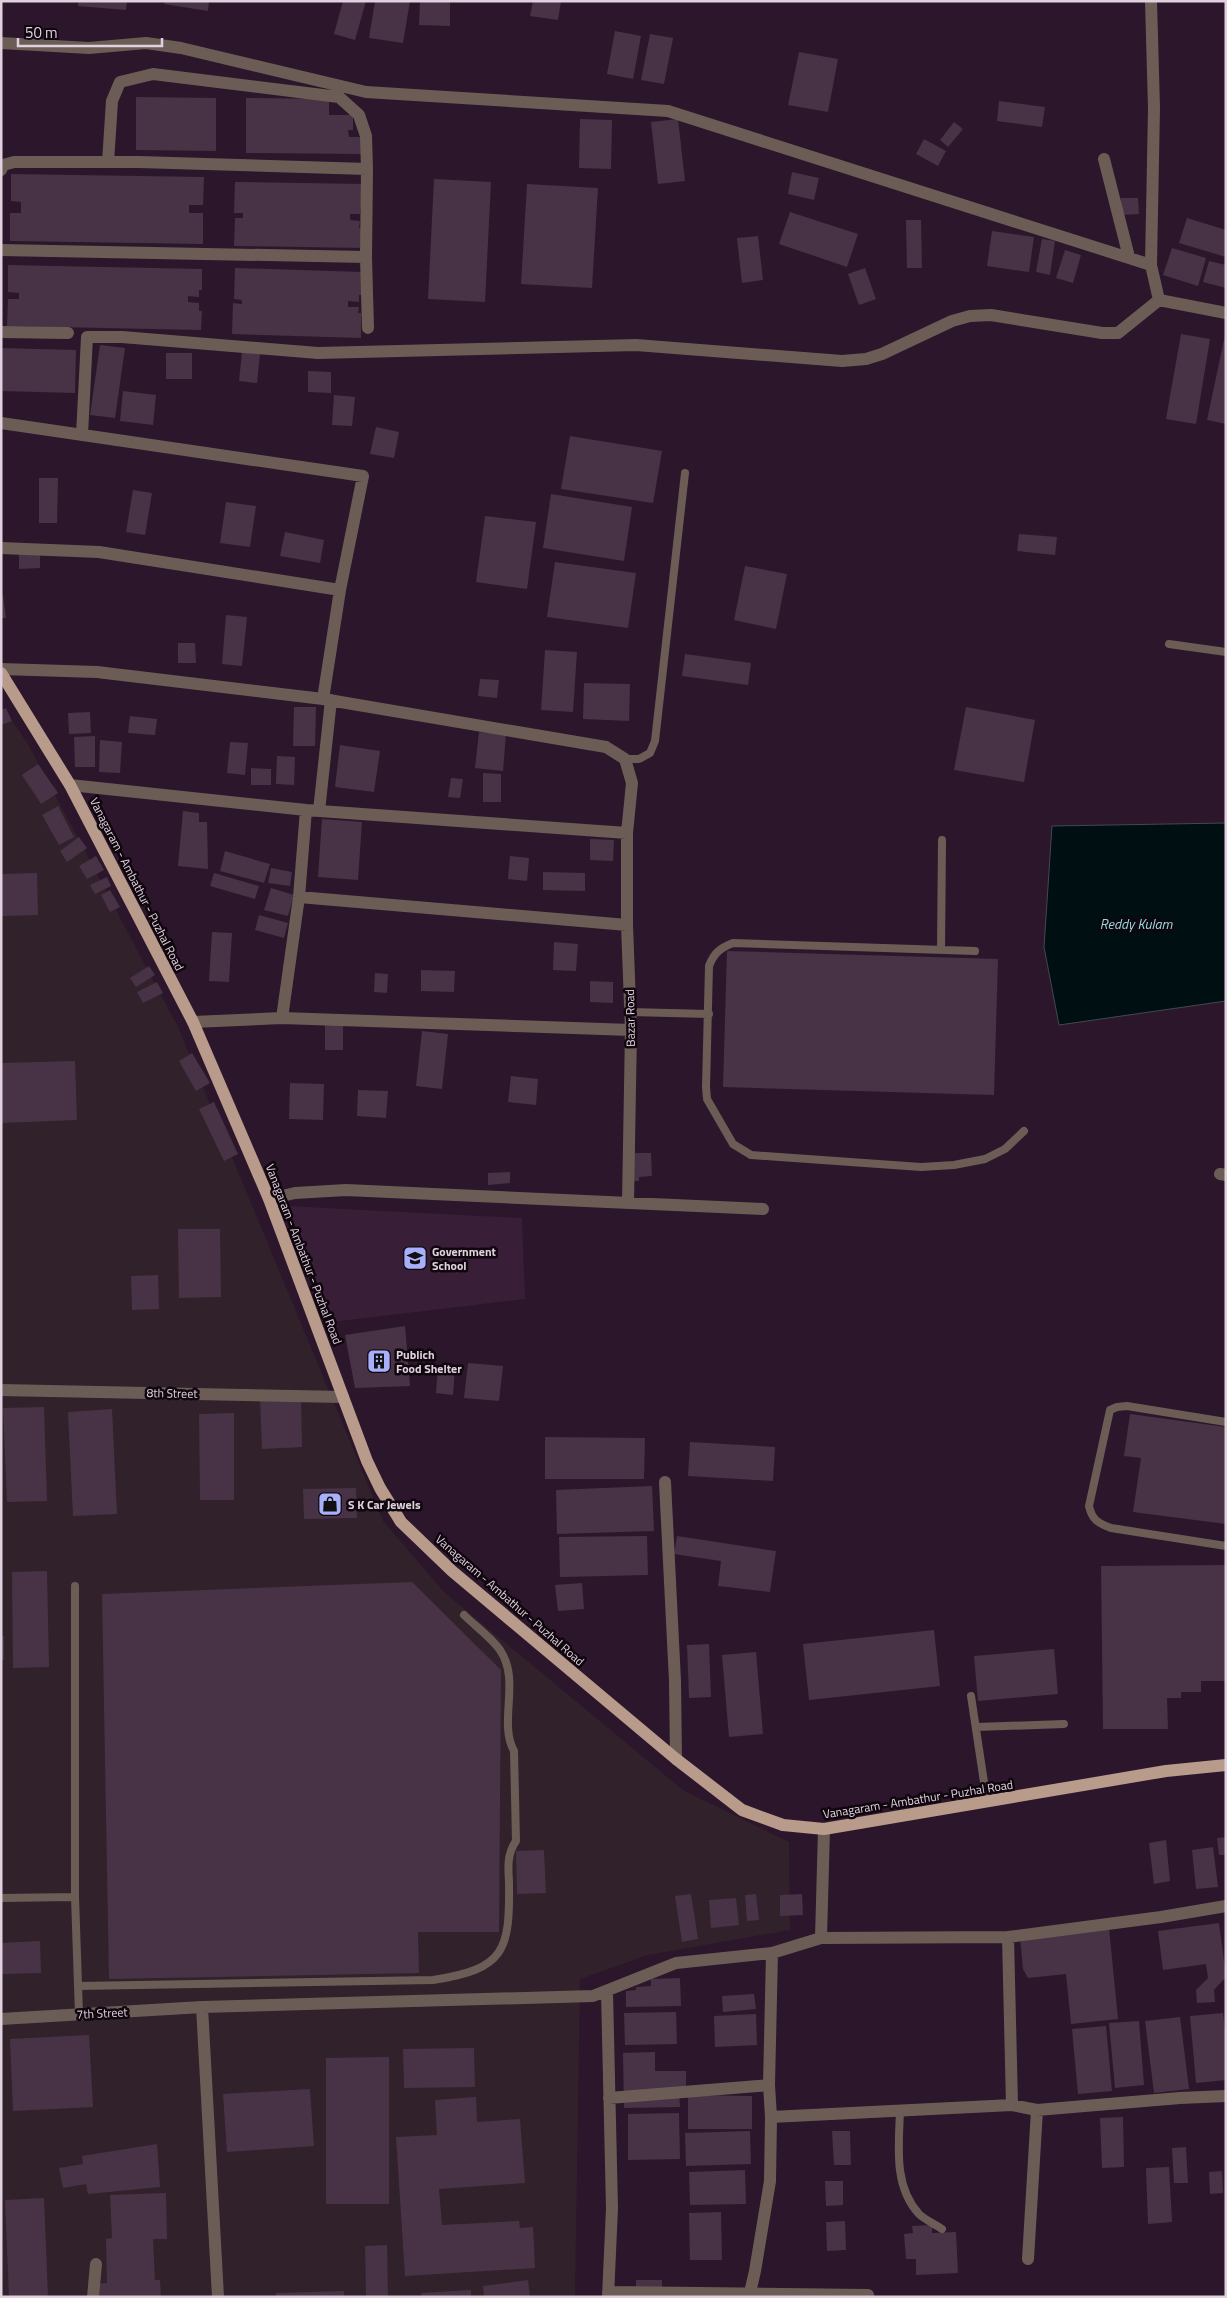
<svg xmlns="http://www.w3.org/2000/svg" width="1227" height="2298" font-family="'Titillium Web',sans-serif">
<rect width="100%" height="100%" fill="#2c162b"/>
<!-- industrial -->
<path fill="#31212b" d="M1 705 28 744 178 1027 383 1521 444 1592 683 1790 789 1842 790 1930 648 1955 580 1979 575 2297H1Z"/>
<!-- built -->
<path fill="#381e37" d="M287 1206 522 1218 525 1299 332 1322Z"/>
<!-- water -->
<path fill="#000f11" stroke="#43494e" d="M1226 823V1001L1059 1025 1044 947 1052 826Z"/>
<!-- building -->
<path fill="#473345" d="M78 1H127L126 10 78 6Z
M165 1H209L208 11 164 4Z
M343 1H366L355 40 334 34Z
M375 1H410L403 43 369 38Z
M420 1H450V26L419 25Z
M533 1H561L558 20 530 16Z
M615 31 641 36 633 79 607 74Z
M650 34 673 38 664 84 641 80Z
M799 52 838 59 828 112 788 105Z
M136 97 216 98V151L136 150Z
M246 98 329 99V115H353V130H348L349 137H362V154L246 153Z
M999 101 1045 107 1042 127 997 121Z
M580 119 612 120 611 169 579 168Z
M678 119 685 181 658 184 651 122Z
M954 122 963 129 948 147 940 140Z
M924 139 946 151 938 166 916 154Z
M792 172 819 178 814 200 788 194Z
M11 174 204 177 203 205H189V213H203V244L10 241V213H21V202L11 201Z
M434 179 491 182 485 302 428 299Z
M235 182 364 184V209H360V214H350V220L360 221 359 228H363V248L234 246 235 218H243V213H234Z
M527 184 598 188 592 288 521 284Z
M1121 198H1138L1139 214 1121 215Z
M790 212 858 234 847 267 779 244Z
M1187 218 1226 230V257L1179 243Z
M906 220H921L922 268H907Z
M992 231 1034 237 1029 272 987 266Z
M758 236 763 280 742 283 737 238Z
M1042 239 1055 241 1050 275 1036 272Z
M1172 248 1206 258 1198 286 1163 275Z
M1065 250 1081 255 1073 283 1056 278Z
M1209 261 1226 265V288L1203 282Z
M8 265 202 269V290H199V297L188 296V302L199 303V311H202L201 330 7 326 8 299H19V293L8 292Z
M235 268 363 272 362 295H359V302L348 301V307H359L358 313H361V338L232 334 233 303 242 304V300L234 299Z
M865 268 876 299 859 305 848 274Z
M1181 334 1210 339 1196 424 1166 419Z
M1225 335H1226V424L1207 420Z
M100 345 125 348 115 418 90 415Z
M1 348 76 350 75 393 1 391Z
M242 352 260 354 257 383 239 381Z
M166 353H192V379H166Z
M308 371 331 372V393L308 392Z
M123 391 156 395 153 425 120 421Z
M334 395 355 397 352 426 332 425Z
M376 427 399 432 394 458 370 454Z
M570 436 662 451 653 503 561 489Z
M39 478H58L57 523H39Z
M133 490 152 493 145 535 126 532Z
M551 494 632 507 624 561 543 548Z
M226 502 256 506 250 547 220 543Z
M485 516 536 522 527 589 476 582Z
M285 532 324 540 320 563 280 556Z
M1019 534 1057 537 1055 555 1017 551Z
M19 549 40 550V568L19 569Z
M555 562 636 573 628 628 547 617Z
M745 566 787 574 776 629 734 620Z
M1 594H3L6 618H1Z
M226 615 247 617 242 666 222 664Z
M178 643H195L196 663H178Z
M545 650 577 652 573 712 541 710Z
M685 654 751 663 748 685 682 676Z
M480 679 499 680 497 698 478 696Z
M584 683 630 684 629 721 583 719Z
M294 707H316L315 746H293Z
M966 707 1035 720 1024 782 954 770Z
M6 708 12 721 1 725V710Z
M90 712 91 733 69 734 68 713Z
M130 716 157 719 155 735 128 733Z
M479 732 506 734 503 771 475 768Z
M95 736V767H75L74 737Z
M100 740 122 742 120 773 99 772Z
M230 742 248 743 245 775 227 773Z
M340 745 380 751 374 792 335 787Z
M277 756 295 757 294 785 276 784Z
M38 764 58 793 41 804 22 775Z
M251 768 271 769V785H251Z
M483 773 501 774V802H483Z
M451 778 463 779 460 798 448 797Z
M58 806 74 837 59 845 42 815Z
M183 811 199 813V822H207L208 869 178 866Z
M322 819 362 822 358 880 318 877Z
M79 837 87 848 67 862 60 851Z
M590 839 614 840 613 861 590 860Z
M225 851 270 864 264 883 220 871Z
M96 856 104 870 87 879 79 866Z
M510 856 529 858 527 881 508 879Z
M271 868 292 872 290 886 268 883Z
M543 872 585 873V891L543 890Z
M37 873 38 915 1 916V874Z
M214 873 259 886 255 899 210 886Z
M107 877 111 886 95 894 90 885Z
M271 888 294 895 288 916 264 910Z
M110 890 120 907 110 912 101 895Z
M259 915 288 923 284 938 255 930Z
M212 932 232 933 229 982 209 981Z
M554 942 578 944 576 971 553 970Z
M727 951 998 959 994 1095 723 1087Z
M149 966 155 975 136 987 130 978Z
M421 970 455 971 454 992 421 991Z
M375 973 388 974 387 993 374 992Z
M590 981 613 982V1003L590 1002Z
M157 982 163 993 143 1003 137 992Z
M343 1020V1050H325V1021Z
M422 1031 448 1034 442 1089 416 1086Z
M192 1053 210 1083 196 1091 179 1061Z
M75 1061 77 1120 1 1123V1063Z
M511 1076 538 1079 536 1105 508 1102Z
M290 1083 324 1084 323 1120 289 1119Z
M358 1090 388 1091 386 1118 357 1116Z
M214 1102 238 1154 224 1161 199 1109Z
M630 1153H651L652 1176 639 1177V1181H630Z
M510 1172V1183L488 1185V1173Z
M178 1229H220L221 1297 179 1298Z
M158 1275 159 1309 132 1310 131 1276Z
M405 1326 410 1386 355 1388 345 1335Z
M468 1363 503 1366 499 1401 464 1398Z
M438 1367 455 1368 453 1395 436 1393Z
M260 1398H301L302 1447 262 1449Z
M44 1407 47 1501 7 1502 3 1408Z
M112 1409 117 1514 73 1516 68 1412Z
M234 1413V1500H200L199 1414Z
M1130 1414 1226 1427V1524L1133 1512 1141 1458 1124 1456Z
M545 1437 645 1438 644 1479H545Z
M690 1442 775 1447 773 1481 688 1476Z
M652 1486 654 1531 557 1534 556 1490Z
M356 1488 357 1518 304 1519 303 1489Z
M647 1536 648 1575 560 1577 559 1537Z
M677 1536 776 1551 770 1592 718 1586 721 1561 674 1554Z
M1226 1565V1681H1201V1692H1181V1698H1167L1168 1729H1103L1101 1566Z
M47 1571 49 1667 13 1668 12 1572Z
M412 1582 501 1670 499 1932H418L419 1973 109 1979 102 1594Z
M582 1583 584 1609 558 1611 555 1585Z
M934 1630 940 1686 809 1700 803 1644Z
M1 1636H4V1660H1Z
M709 1644 711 1697 689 1698 687 1645Z
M1054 1649 1058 1694 978 1701 974 1656Z
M756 1652 763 1734 729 1737 722 1655Z
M1226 1837V1855H1219L1217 1838Z
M1166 1840 1170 1881 1154 1884 1149 1843Z
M1213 1847 1218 1887 1196 1889 1192 1850Z
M544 1850 546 1893 517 1894 516 1851Z
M691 1894 698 1939 682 1942 675 1896Z
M756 1894 759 1920 747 1921 745 1895Z
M802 1894 803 1915 780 1916V1895Z
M736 1898 739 1925 711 1928 709 1900Z
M1219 1923 1226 1977 1214 1990 1215 2002 1197 2003 1196 1990 1208 1978 1206 1964 1163 1970 1158 1931Z
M1109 1928 1118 2019 1071 2024 1066 1974 1028 1978 1023 1969 1020 1937Z
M40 1941 41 1973 1 1974V1943Z
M680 1978 681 2006 626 2007V1991L636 1990V1987L651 1986V1979Z
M754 1994 756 2009 723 2012 722 1996Z
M676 2012 677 2044 625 2045 624 2013Z
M1223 2013 1226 2042V2080L1196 2083 1190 2016Z
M756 2014 757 2045 715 2047 714 2016Z
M1180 2017 1189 2089 1154 2093 1145 2021Z
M1139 2021 1144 2085 1115 2088 1109 2023Z
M1106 2026 1112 2091 1078 2094 1072 2029Z
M89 2035 93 2107 13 2111 10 2039Z
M474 2048 475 2087 404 2088 403 2049Z
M655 2052V2071H686V2091H679L680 2107 624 2108 623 2053Z
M389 2057V2204H326V2058Z
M310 2089 314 2146 227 2152 223 2094Z
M688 2095 752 2096V2129H688Z
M476 2097 477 2122 520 2119 525 2183 439 2189 442 2225 519 2221 520 2228 533 2227 535 2268 405 2276 396 2137 437 2135 435 2100Z
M679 2113 680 2159 628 2160V2114Z
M1123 2117 1124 2167 1102 2168 1100 2118Z
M750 2131 751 2164 686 2166 685 2133Z
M832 2131H850L851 2165H834Z
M157 2144 160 2187 88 2194 86 2184 63 2188 59 2168 83 2164 82 2156Z
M1186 2147 1188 2183H1174L1172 2148Z
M1169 2167 1172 2222 1148 2224 1146 2168Z
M745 2170 746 2204 690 2205 689 2172Z
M1222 2171 1223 2193 1210 2194 1209 2172Z
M825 2181H843V2205L826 2206Z
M166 2193 167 2239H153L155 2280H160L161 2297H97L96 2284 107 2283 106 2239 112 2238 110 2195Z
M44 2198 48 2297H9L5 2200Z
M721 2212 722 2260H690L689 2213Z
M845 2221 846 2250 827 2251 826 2222Z
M932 2225V2233L956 2232 958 2273 916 2275V2259H906L904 2234 913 2233 912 2226Z
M387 2245 388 2297H366L365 2246Z
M528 2280 530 2297H484L483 2286Z
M636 2280H662V2297H636Z
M471 2290V2297H422L421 2293Z
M344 2291V2297H276V2293Z"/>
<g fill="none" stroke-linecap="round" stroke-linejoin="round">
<!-- lane -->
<path stroke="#6b5d55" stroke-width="8" d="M1169 644 1226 652
M625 759H639L650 753 655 741 685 473
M941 950 942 840
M975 951 733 943C720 948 714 953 709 966L706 1087 707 1099 733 1144 751 1155 921 1167 954 1165 985 1159 1005 1149 1024 1131
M630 1012 709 1014
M1226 1422 1127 1406 1117 1407 1110 1410 1089 1506C1092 1520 1098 1523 1111 1528L1226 1546
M75 1586V1897
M971 1696 987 1802
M976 1727 1064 1724
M1 1898 75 1897 79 2014
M78 1986 433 1980C505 1969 510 1951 509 1882 508 1867 507 1854 516 1841L514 1751C498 1722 521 1681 500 1650 491 1637 475 1626 464 1615
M900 2110C899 2145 893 2186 919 2214 925 2220 935 2224 942 2229"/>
<!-- street -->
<path stroke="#6b5d55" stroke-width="12" d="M1151 1 1154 108 1151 265 1159 300
M1 43 89 48 146 43 181 48 366 92 668 111 1151 265
M1104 159 1129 257
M108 162 112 101 120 82 153 74 339 97 359 115 366 136 367 169
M1 170 3 165 14 162H139L367 169 366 257 368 328
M1 250 366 257
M1159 300 1226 313
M1 332 68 333
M1 423 363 476 340 590 323 699
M82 435 87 337H122L318 353 636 345 842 361 866 359 882 354 952 321 970 316 991 315 1102 333H1118L1159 300
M1 548 99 552 340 590
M1 669 97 672 323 699 606 747 625 759 632 783 627 833V925L631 1030 628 1202
M70 785 306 810 627 833
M319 811 331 700
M299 897 627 925
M282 1018 299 897 306 810
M193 1022 282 1018 631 1030
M1220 1174 1226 1175
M269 1199 295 1193 346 1190 763 1209
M1 1390 343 1397
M665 1482 675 1681 676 1759
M824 1829 821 1938 772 1953 769 2085 771 2117 1012 2105 1037 2110 1180 2098 1226 2096
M1008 1937 1161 1917 1226 1906
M821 1938 1008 1937 1012 2105
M607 1992 612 2208 608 2297
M202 2007 218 2297
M1 2019 202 2007 593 1996 676 1963 772 1953
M609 2098 769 2085
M1028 2259 1037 2110
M608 2292 868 2295
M93 2297 96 2264
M749 2297 755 2271 770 2181 771 2117"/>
<!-- primary -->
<path stroke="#b89b8a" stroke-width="12" d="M1 673 70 785 193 1022 269 1199 367 1461 380 1488 401 1522 452 1571 676 1759 742 1810 783 1825 824 1829 1166 1771 1226 1765"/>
</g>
<!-- icons -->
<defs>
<g id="school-square" transform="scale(1.25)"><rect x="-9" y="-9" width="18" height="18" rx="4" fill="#a8b0fc" stroke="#0f060e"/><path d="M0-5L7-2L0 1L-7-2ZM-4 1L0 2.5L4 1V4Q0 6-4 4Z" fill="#111"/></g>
<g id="building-square" transform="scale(1.25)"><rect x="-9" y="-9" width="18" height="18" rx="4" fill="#a8b0fc" stroke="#0f060e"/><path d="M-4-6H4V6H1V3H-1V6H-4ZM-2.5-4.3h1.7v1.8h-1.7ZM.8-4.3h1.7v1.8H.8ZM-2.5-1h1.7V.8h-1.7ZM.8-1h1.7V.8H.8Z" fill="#111"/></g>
<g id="shop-square" transform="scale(1.25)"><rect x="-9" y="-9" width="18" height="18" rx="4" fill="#a8b0fc" stroke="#0f060e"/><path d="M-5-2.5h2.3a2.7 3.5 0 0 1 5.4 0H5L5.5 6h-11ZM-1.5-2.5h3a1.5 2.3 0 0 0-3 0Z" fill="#111"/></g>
</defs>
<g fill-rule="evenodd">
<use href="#school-square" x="415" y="1258"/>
<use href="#building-square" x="379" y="1361"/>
<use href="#shop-square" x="330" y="1504"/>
</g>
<g text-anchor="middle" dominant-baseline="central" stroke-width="5" stroke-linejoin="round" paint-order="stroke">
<!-- street labels -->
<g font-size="12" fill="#e0d1de" stroke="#0f060e">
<text transform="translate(137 884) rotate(63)">Vanagaram - Ambathur - Puzhal Road</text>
<text transform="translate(630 1018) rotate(-91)">Bazar Road</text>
<text transform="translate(304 1254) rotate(69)">Vanagaram - Ambathur - Puzhal Road</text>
<text transform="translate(172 1393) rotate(1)">8th Street</text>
<text transform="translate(510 1600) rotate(41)">Vanagaram - Ambathur - Puzhal Road</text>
<text transform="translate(918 1799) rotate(-9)">Vanagaram - Ambathur - Puzhal Road</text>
<text transform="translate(102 2013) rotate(-3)">7th Street</text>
</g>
<!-- poi labels -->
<g font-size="12" font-weight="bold" fill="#e0d1de" stroke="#0f060e" text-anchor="start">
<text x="432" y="1251">Government<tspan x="432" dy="14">School</tspan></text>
<text x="396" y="1354">Publich<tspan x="396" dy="14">Food Shelter</tspan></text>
<text x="348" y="1504">S K Car Jewels</text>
</g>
<!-- water labels -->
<g font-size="14" font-style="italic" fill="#94dbe0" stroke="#0f060e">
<text x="1136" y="923">Reddy Kulam</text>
</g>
</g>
<!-- border -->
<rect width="1227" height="2298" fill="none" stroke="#e0d1de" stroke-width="5"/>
<!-- scale -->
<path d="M18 38v8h144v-8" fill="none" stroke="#e0d1de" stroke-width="2.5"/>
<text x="25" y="38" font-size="15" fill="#e0d1de" stroke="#0f060e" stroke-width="4" paint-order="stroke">50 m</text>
</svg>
